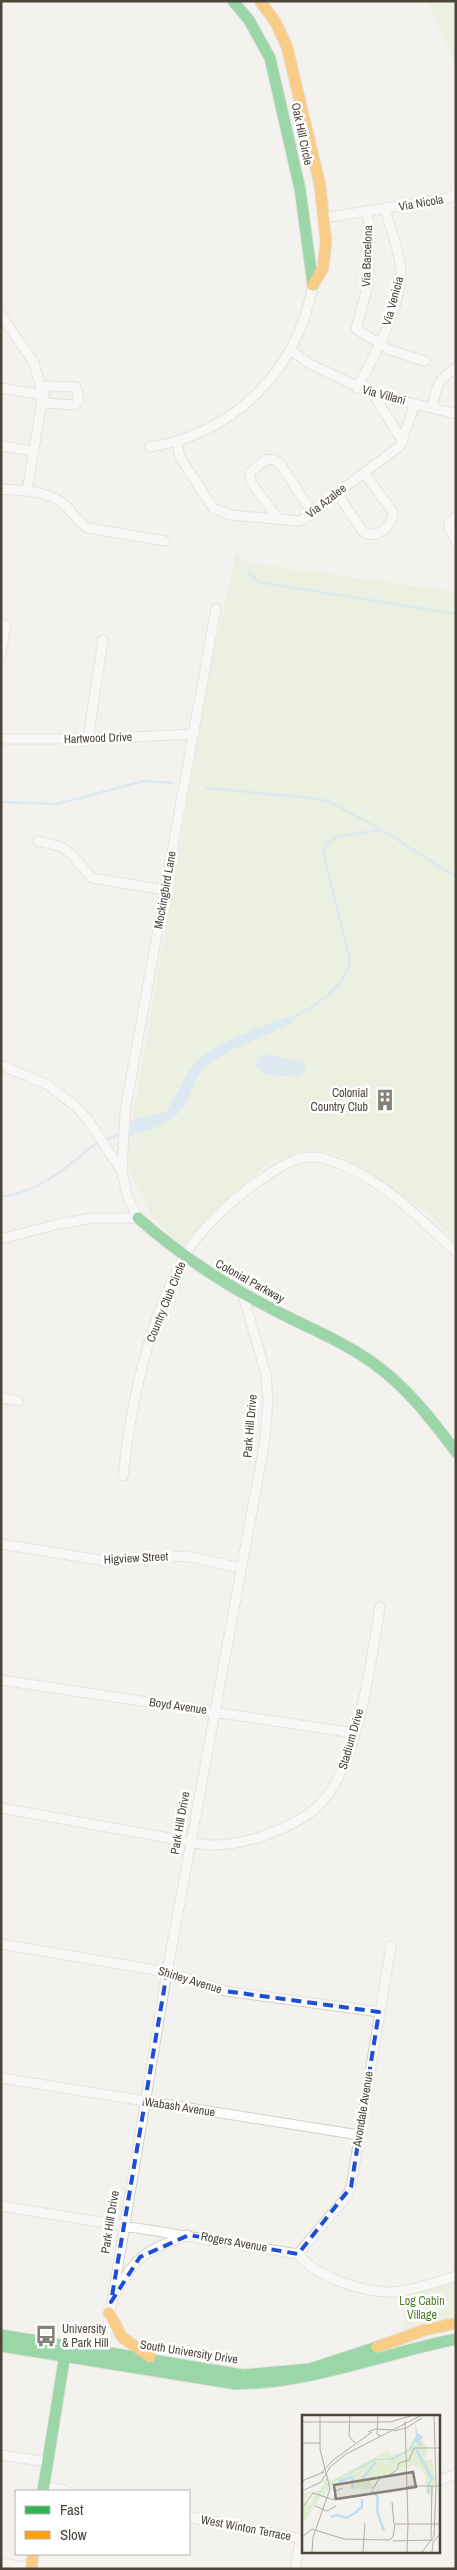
<svg xmlns="http://www.w3.org/2000/svg" width="457" height="2570" font-family="'Archivo Narrow',sans-serif">
<rect width="100%" height="100%" fill="#f4f2ee"/>
<!-- green -->
<path fill="#e1eecf" d="M426 1H456V64Z
M236 553 248 563 456 592V1241L424 1210 341 1156 309 1150 271 1161 209 1216 183 1247 153 1219 127 1166 132 1122 211 665Z
M456 2283V2317L433 2321 404 2330 403 2295Z"/>
<!-- water -->
<path fill="#c0ddf1" d="M289 1016 292 1023C269 1035 221 1051 204 1069 194 1079 193 1091 186 1103 175 1124 149 1129 128 1137L131 1120 166 1112C176 1098 181 1081 191 1068 210 1043 261 1028 289 1016Z
M264 1055C278 1055 289 1061 302 1061L306 1068 301 1075C286 1076 267 1079 256 1067L257 1058Z"/>
<g fill="none" stroke-linecap="round" stroke-linejoin="round">
<!-- stream -->
<path stroke="#c0ddf1" stroke-width="2.5" d="M249 572 258 582 456 614
M206 788 301 797
M306 797 328 801 382 830
M1 802 57 804 144 781 173 783
M288 1020C312 1008 347 988 350 959L323 852 328 843 338 836 382 830 456 877
M105 1140 121 1134
M1 1196C35 1195 70 1165 94 1145L100 1142"/>
<!-- street casing -->
<g stroke="#d2d0cb" stroke-width="11">
<path id="street" d="M366 211 369 222 368 285 356 329 390 350 425 361
M324 218 449 198 456 194
M1 315 34 363 43 395 27 491
M291 350 308 363 373 394 456 414
M47 386 76 387 79 399 75 405 46 403 43 395Z
M1 388 43 395
M357 388C374 356 400 310 401 273 401 256 390 227 385 209
M373 394 403 442
M432 408C437 386 436 381 456 368
M177 442 180 457 213 508 230 515 299 521 313 514 337 493 400 446 415 404
M1 446 33 451
M150 447C236 433 297 370 313 285
M1 489C22 491 50 490 66 506 74 514 78 522 88 528L165 541
M337 493 363 532C377 540 392 527 393 512L364 473
M456 517 450 521 449 527 456 542
M279 520 251 482 250 472 266 460 274 459 281 465 313 514
M1 654 6 625
M1 739H88L194 734
M88 739 103 640
M38 841 62 847 72 855 92 878 165 890
M1 1065 48 1085 75 1106 89 1121 122 1172 127 1195 138 1218H92L59 1224 1 1239
M122 1172 125 1111 216 609
M1 1398 18 1401
M123 1476C131 1402 147 1325 183 1259 199 1229 232 1200 259 1181 278 1168 297 1153 321 1158 375 1171 416 1215 456 1252
M1 1544 106 1561 186 1556 241 1568
M1 1680 354 1733
M1 1808 208 1845C231 1846 250 1841 271 1833 291 1825 308 1817 322 1802 359 1762 371 1660 380 1607
M1 1944 167 1972 225 1991 379 2012
M1 2078 359 2135
M1 2206 298 2254C318 2278 361 2292 392 2292 412 2291 436 2282 456 2276
M298 2254 347 2196 351 2187 391 1946
M115 2295C135 2255 147 2250 188 2235
M103 2356 167 1972 264 1446 268 1401 266 1374 242 1292
M1 2455 48 2462
M438 2481 456 2474
M44 2486 67 2491
M189 2517 303 2539
M1 2563 31 2568
M295 2569 301 2539"/>
</g>
<!-- fast casing -->
<g stroke="#d3cfc5" stroke-width="13">
<path id="fast" d="M233 1 249 20 270 58 300 189 313 285
M138 1218C181 1256 228 1287 280 1313 311 1329 344 1342 373 1363 407 1387 432 1420 456 1452
M1 2335 243 2375 310 2369 377 2347
M1 2346 236 2384C312 2383 382 2354 456 2339
M43 2491 66 2348"/>
</g>
<!-- slow casing -->
<g stroke="#d3cfc5" stroke-width="13">
<path id="slow" d="M260 1 276 23 287 47 320 185 326 242 323 268 313 285
M109 2313 122 2337 150 2357
M377 2347 425 2330 456 2323
M31 2569 33 2554"/>
</g>
<!-- street -->
<use href="#street" stroke="#fdfdfc" stroke-width="9"/>
<!-- fast -->
<use href="#fast" stroke="#30b455" stroke-width="11"/>
<!-- slow -->
<use href="#slow" stroke="#ff9f0a" stroke-width="11"/>
</g>
<!-- marked area -->
<path d="M0 0H457V2570H0ZM167 1972 225 1991 379 2012 351 2187 298 2254 189 2235 140 2257 111 2302Z" fill="#f4f2ee" fill-opacity=".55" fill-rule="evenodd"/>
<path fill="none" stroke="#1d4ed8" stroke-width="4" stroke-dasharray="10 6" stroke-linejoin="round" d="M167 1972 225 1991 379 2012 351 2187 298 2254 189 2235 140 2257 111 2302Z"/>
<!-- icons -->
<defs>
<g id="building-bare" transform="scale(1.725)"><path d="M-4-6H4V6H1V3H-1V6H-4ZM-2.5-4.3h1.7v1.8h-1.7ZM.8-4.3h1.7v1.8H.8ZM-2.5-1h1.7V.8h-1.7ZM.8-1h1.7V.8H.8Z" fill="#868178" stroke="#fff" stroke-width="2.5" paint-order="stroke"/></g>
<g id="bus-bare" transform="scale(1.725)"><path d="M-5-6H5V4H4V6H2V4H-2V6H-4V4H-5ZM-3.5-4V0h7V-4ZM-3.5 1.2v1.5H-2V1.2ZM2 1.2v1.5H3.5V1.2Z" fill="#868178" stroke="#fff" stroke-width="2.5" paint-order="stroke"/></g>
</defs>
<g fill-rule="evenodd">
<use href="#building-bare" x="385" y="1100"/>
<use href="#bus-bare" x="46" y="2336"/>
</g>
<g text-anchor="middle" dominant-baseline="central" stroke-width="5" stroke-linejoin="round" paint-order="stroke">
<!-- street labels -->
<g font-size="12" fill="#4b4439" stroke="#fff">
<text transform="translate(302 134) rotate(78)">Oak Hill Circle</text>
<text transform="translate(421 203) rotate(-10)">Via Nicola</text>
<text transform="translate(367 256) rotate(-88)">Via Barcelona</text>
<text transform="translate(393 301) rotate(-75)">Via Venicia</text>
<text transform="translate(384 395) rotate(15)">Via Villani</text>
<text transform="translate(326 501) rotate(-38)">Via Azalee</text>
<text transform="translate(98 738) rotate(-2)">Hartwood Drive</text>
<text transform="translate(165 890) rotate(-80)">Mockingbird Lane</text>
<text transform="translate(250 1281) rotate(29)">Colonial Parkway</text>
<text transform="translate(166 1302) rotate(-68)">Country Club Circle</text>
<text transform="translate(250 1426) rotate(-85)">Park Hill Drive</text>
<text transform="translate(136 1558) rotate(-3)">Higview Street</text>
<text transform="translate(178 1706) rotate(8)">Boyd Avenue</text>
<text transform="translate(351 1739) rotate(-74)">Stadium Drive</text>
<text transform="translate(180 1823) rotate(-80)">Park Hill Drive</text>
<text transform="translate(190 1980) rotate(17)">Shirley Avenue</text>
<text transform="translate(180 2107) rotate(9)">Wabash Avenue</text>
<text transform="translate(363 2109) rotate(-81)">Avondale Avenue</text>
<text transform="translate(110 2222) rotate(-81)">Park Hill Drive</text>
<text transform="translate(234 2242) rotate(10)">Rogers Avenue</text>
<text transform="translate(189 2352) rotate(9)">South University Drive</text>
<text transform="translate(246 2528) rotate(11)">West Winton Terrace</text>
</g>
<!-- poi labels -->
<g font-size="12" fill="#4b4439" stroke="#fff" text-anchor="end">
<text x="368" y="1093">Colonial<tspan x="368" dy="14">Country Club</tspan></text>
<text x="62" y="2329" text-anchor="start">University<tspan x="62" dy="14">&amp; Park Hill</tspan></text>
</g>
<!-- park labels -->
<g font-size="12" fill="#4a7f2a" stroke="#fff">
<text x="422" y="2301">Log Cabin<tspan x="422" dy="14">Village</tspan></text>
</g>
</g>
<!-- overview -->
<g transform="translate(302 2415)">
<rect width="138" height="138" fill="#f4f2ee"/>
<path d="M112 14 114 21 107 35 85 45 78 44 85 46 103 39V47L99 48H103L104 60 96 54 85 61H74L68 68 72 72 70 74H50L48 62 37 67 28 76 27 73 26 78 24 75 22 82 19 81 0 111V94L4 87 8 89 14 78 5 80 0 91V78L16 76 22 68 20 66 26 63 29 66 85 36 90 40 104 36 113 21ZM116 19 126 35 122 45H130L131 50 133 65 130 83 124 76 123 59 117 52 111 50 104 54 105 39 109 35Z" fill="#e1eecf"/>
<path d="M113 8 116 21 109 35 90 45H74L23 71 0 106 22 71 73 44H87L107 35 114 21Z" fill="#c0ddf1"/>
<path fill="none" stroke="#c0ddf1" stroke-width="2.5" d="M116 20 119 22 115 26 120 31M114 34 130 64 127 68 126 79M60 64 74 47M36 67 50 62 51 74M69 75 76 82 75 96 82 116M29 102 35 100 44 103 53 98 60 92V84"/>
<path fill="none" stroke="#b0aca6" stroke-width="1" d="M48 0 47 21 53 28M76 0 75 19 79 21M132 0 134 71M103 6 106 108M0 7H88L112 0M92 16 104 13 120 3M66 17 73 14 92 15M0 28H18M19 58 30 46 70 17M0 66 22 57M106 71H138M71 74 78 62 86 61 95 55 97 48 107 45 112 33H138M0 76 19 67 28 52 44 39 120 0M32 84 33 76 41 73M90 87 92 109M13 91 25 96 34 91M0 93 11 78 32 85M0 122 10 114 42 124 87 125 91 122 93 109H138M129 123 130 71M91 126 131 125M10 137 11 122 28 74 18 34V0M61 137 63 108M105 137 106 108M120 137 132 121 134 71M130 137 131 127 138 119"/>
<path fill="#868178" fill-opacity="0.15" stroke="#868178" stroke-width="2.5" d="M111 57 114 72 34 84 32 70Z"/>
<rect width="138" height="138" fill="none" stroke="#4b4439" stroke-width="2.5"/>
</g>
<!-- border -->
<rect width="457" height="2570" fill="none" stroke="#4b4439" stroke-width="5"/>
<!-- legend -->
<rect x="15" y="2490" width="175" height="65" fill="#ffffff" stroke="#b7b4b0"/>
<rect x="25" y="2506" width="25" height="8" fill="#30b455" stroke="#b7b4b0"/>
<text x="60" y="2515" font-size="15" fill="#4b4439">Fast</text>
<rect x="25" y="2531" width="25" height="8" fill="#ff9f0a" stroke="#b7b4b0"/>
<text x="60" y="2540" font-size="15" fill="#4b4439">Slow</text>
</svg>
